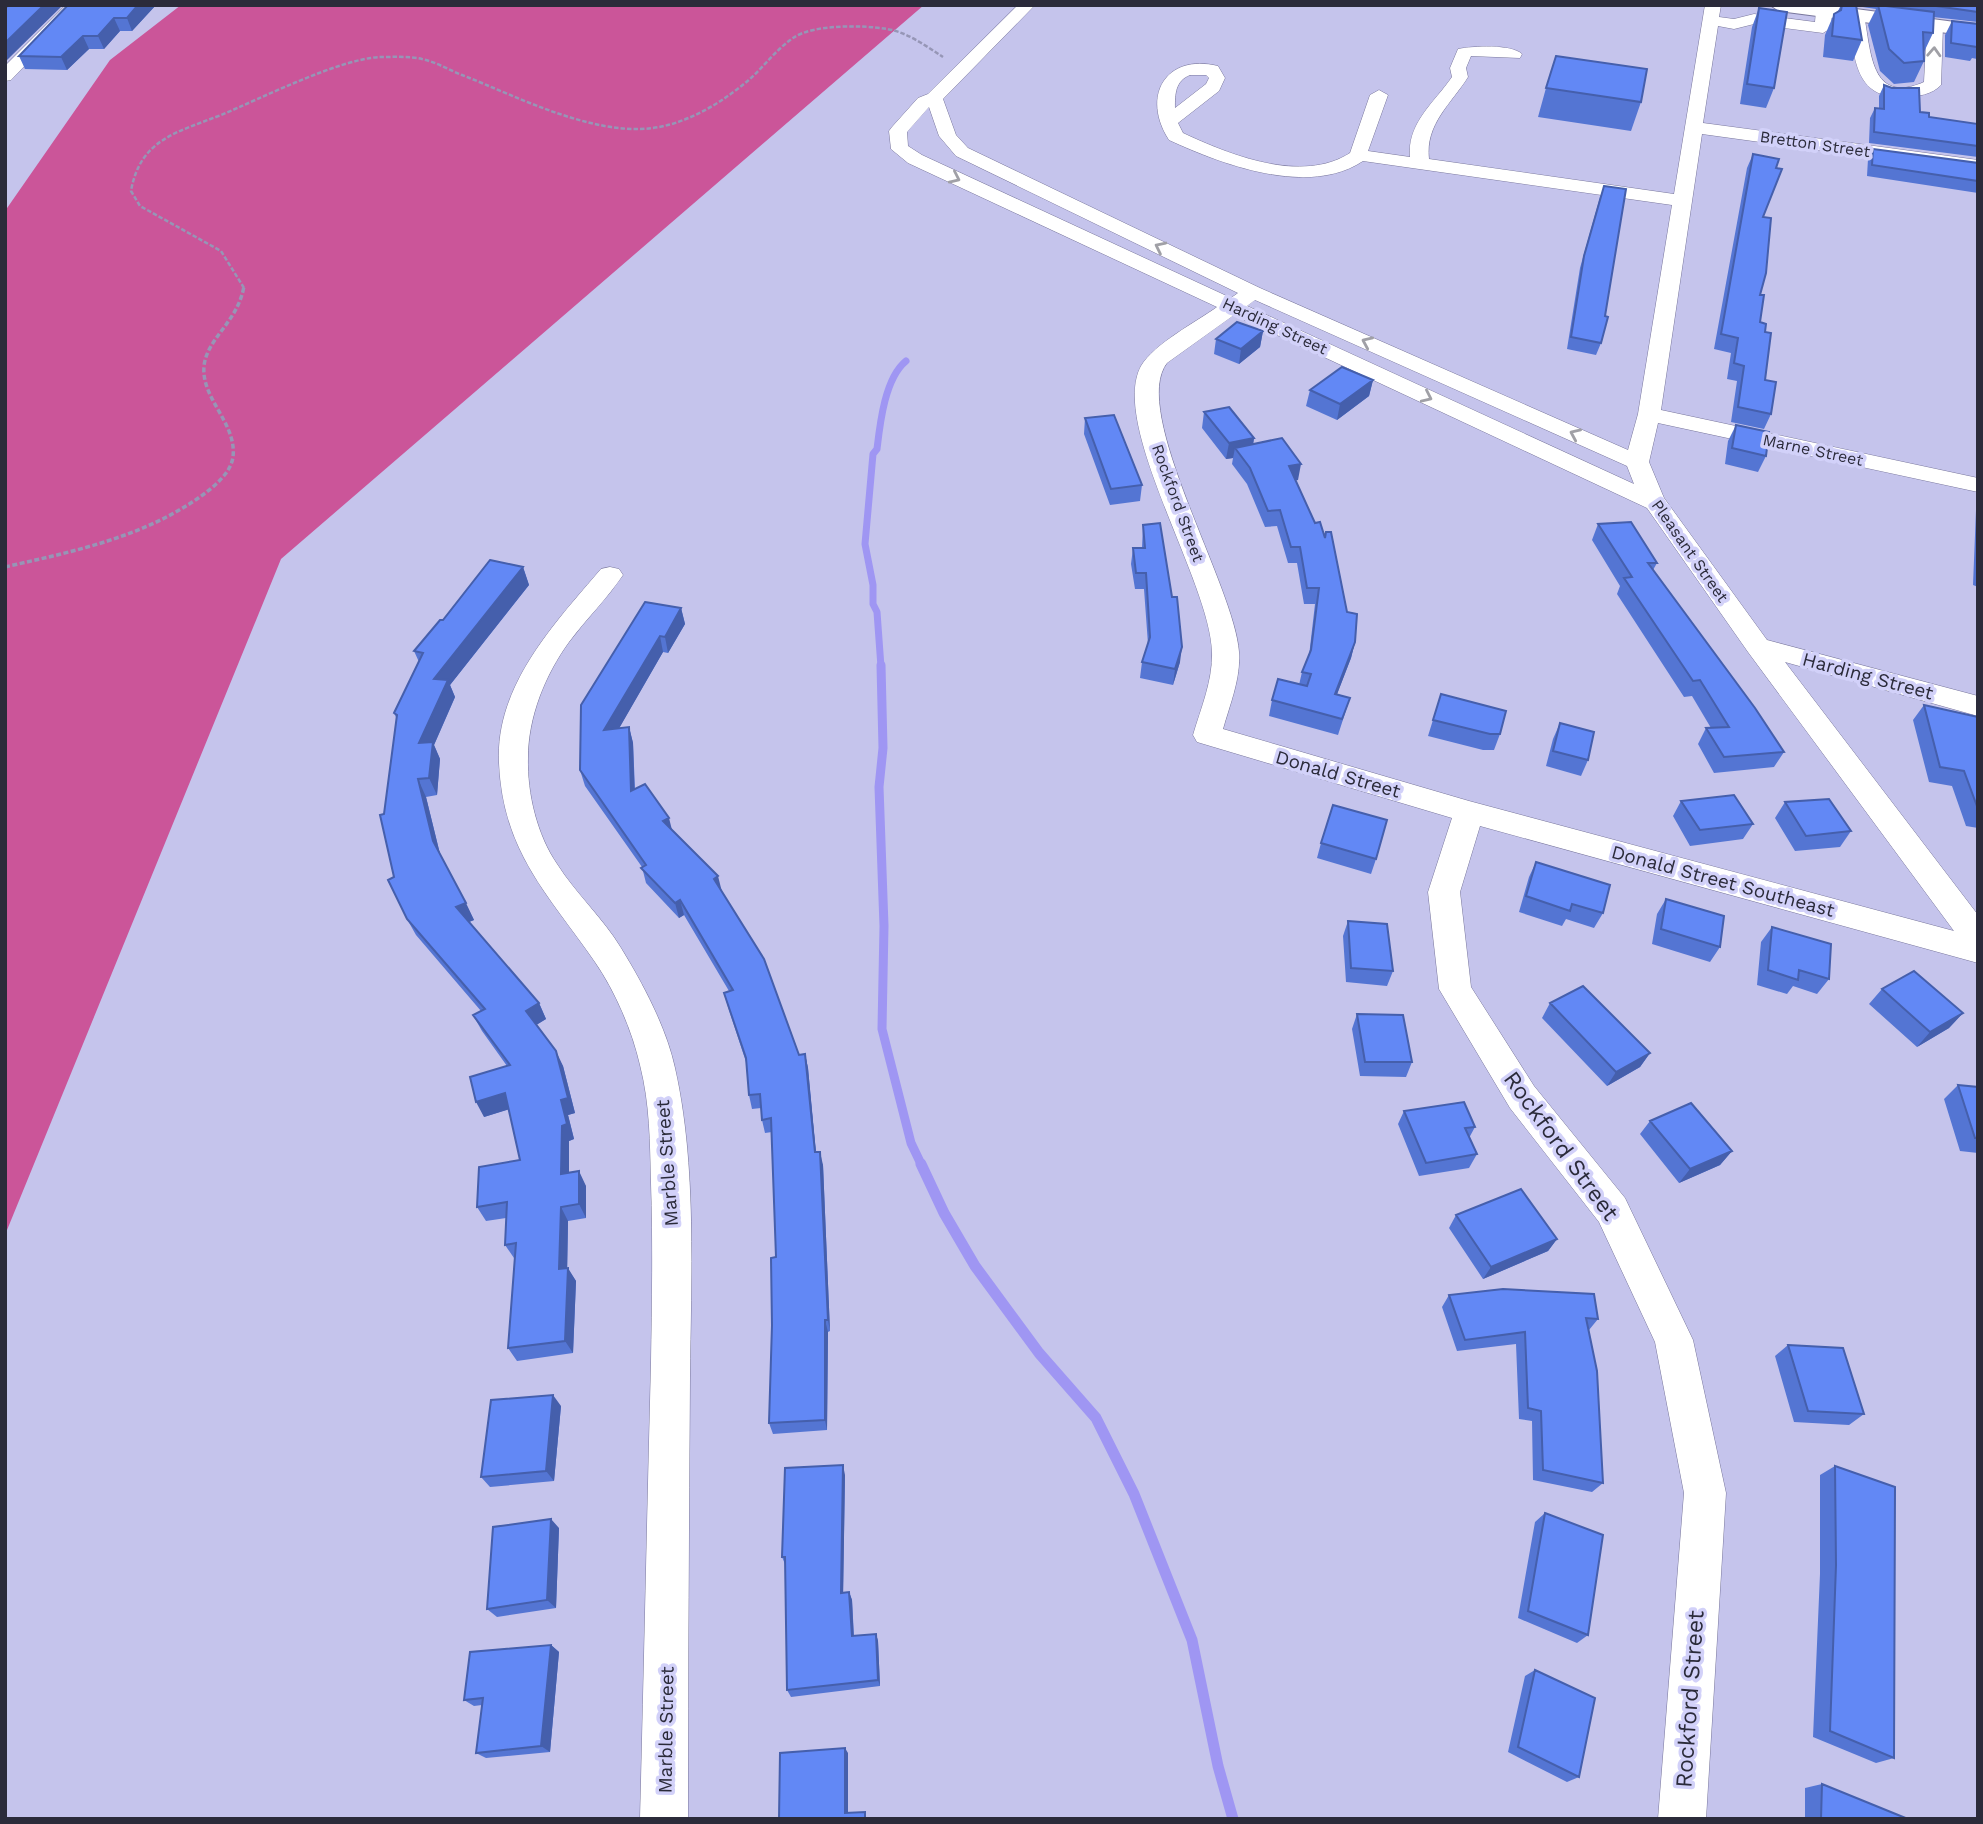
<svg xmlns="http://www.w3.org/2000/svg" width="1983" height="1824" font-family="'Work Sans',sans-serif">
<rect width="100%" height="100%" fill="#c5c4ec"/>
<!-- forest -->
<path fill="#cb5599" d="M181 5H924L281 559 5 1235V211L110 60Z"/>
<g fill="none" stroke-linecap="round" stroke-linejoin="round">
<!-- stream-far2 -->
<path stroke="#9f96f3" stroke-width="7" d="M881 667 877 612 873 604V585L865 544 873 454 877 449C880 423 885 378 906 361"/>
<!-- stream-far1 -->
<path stroke="#9f96f3" stroke-width="9" d="M881 665 883 748 879 787 884 926 882 1029 911 1143 922 1166"/>
<!-- stream -->
<path stroke="#9f96f3" stroke-width="11" d="M921 1164 944 1213 975 1266 1039 1353 1096 1418 1134 1494 1192 1640 1218 1766 1233 1819"/>
<!-- minor casing -->
<g stroke="#79779c" stroke-width="1">
<path id="minor" d="M66 5H83L11 80 5 81V66Z
M1018 5H1035L943 99 956 135 968 148 1260 288 1628 450 1638 414 1672 205 1363 161C1309 197 1223 165 1169 140 1141 97 1165 53 1218 66L1225 78 1219 91 1178 123 1183 133C1230 155 1302 184 1350 153L1370 95 1379 90 1388 95 1368 151 1410 157C1407 123 1434 103 1452 77L1450 68 1458 49C1473 46 1511 44 1522 54L1520 58 1471 56 1466 68 1468 77C1451 104 1425 124 1429 159L1674 194 1705 5H1721L1719 17 1734 19 1754 14 1815 22 1816 11 1824 6 1832 11 1831 28 1823 33 1754 24 1734 29 1718 26 1703 123 1978 160V172L1702 134 1661 410 1978 478V492L1658 423 1649 462 1664 498 1767 640 1978 696V716L1785 662 1978 915V963L1480 826 1460 892 1471 987 1534 1086 1625 1198 1693 1340 1726 1493 1706 1819H1658L1684 1493 1655 1342 1599 1222 1510 1108 1439 989 1428 892 1452 818 1197 742 1193 735C1201 708 1213 680 1212 652 1210 581 1109 425 1141 366 1154 344 1196 322 1217 307L908 163 891 149 889 131 892 127 918 98 928 94ZM1190 75H1206L1209 78 1206 84 1175 108C1175 94 1175 81 1190 75ZM929 107 939 136 956 156 1238 293 1231 298 922 155 908 146 907 132ZM1255 300 1627 466 1634 484 1247 306ZM1234 315 1647 508 1748 652 1954 931 1469 801 1223 729C1230 704 1241 678 1239 652 1235 587 1129 411 1167 363Z
M1856 10 1864 15C1871 50 1870 106 1924 82L1927 25 1935 20 1941 22 1943 25 1941 85C1933 94 1917 97 1905 97 1852 100 1855 54 1848 15Z
M610 567 619 569 623 575C607 599 586 619 569 642 545 675 528 717 528 758 527 793 537 835 557 864 576 894 603 918 621 948 643 984 666 1027 675 1068 697 1165 691 1278 690 1377 689 1524 688 1671 688 1819H640C644 1666 647 1514 651 1362 652 1302 653 1243 651 1183 650 1143 650 1104 640 1065 632 1030 615 991 595 962 548 894 503 852 499 763 495 686 554 624 601 569Z"/>
</g>
<!-- major casing -->
<g stroke="#79779c" stroke-width="2">
<path id="major" d="M1770 5H1825L1978 25V37L1779 11Z"/>
</g>
<!-- path-far1 -->
<path stroke="#9696b6" stroke-width="2.5" stroke-dasharray="4.5 2" stroke-linecap="butt" d="M244 288 221 251 140 206 131 191C140 139 178 132 221 115 262 98 339 59 380 57 393 57 410 56 422 59 436 62 449 70 462 75 519 97 601 141 664 126 695 119 727 99 751 78 765 65 778 48 793 38 813 24 863 25 887 29 907 32 926 46 943 57"/>
<!-- path -->
<path stroke="#9696b6" stroke-width="3.5" stroke-dasharray="5 2.5" stroke-linecap="butt" d="M5 567C75 551 145 537 204 494 216 485 231 472 233 457 237 423 201 399 204 366 207 338 238 322 244 286"/>
<!-- minor -->
<use href="#minor" fill="#fff" fill-rule="evenodd"/>
<!-- major -->
<use href="#major" fill="#fff" fill-rule="evenodd"/>
</g>
<!-- wall -->
<path fill="#5475d3" d="M68 5H156L132 31H120L104 49H89L67 70 25 69 19 56Z
M1841 5H1978V22L1933 17V33L1924 52V61L1914 82 1894 84 1880 71 1868 25 1876 9 1856 6 1862 40 1853 61 1823 57 1825 35 1834 14 1838 11Z
M1759 8 1774 88 1766 108 1740 104 1752 27Z
M1952 21 1978 24 1977 59 1972 58 1970 61 1945 57V35Z
M1884 85 1920 112 1929 117 1978 124V157L1869 143 1870 118 1875 108H1879V96Z
M1546 88 1641 102 1631 131 1538 117Z
M1873 149 1978 163V193L1867 176 1868 159Z
M1753 154 1776 168 1763 217 1760 322 1765 332V380L1771 414 1764 429 1731 422 1737 381 1727 379 1731 353 1714 349 1747 168Z
M1600 197 1601 343 1596 355 1567 349 1580 268Z
M1263 331 1260 347 1239 364 1214 354 1216 339Z
M1373 380 1369 396 1337 420 1306 406 1310 390Z
M1204 412 1254 438 1253 444 1298 480H1295L1347 612 1355 642 1351 658 1337 694 1350 698 1338 735 1269 716 1272 700 1299 685 1302 672 1309 656 1315 604H1304L1297 563H1288L1277 526 1265 527 1247 484 1232 464 1233 458 1226 459 1202 428Z
M1085 418 1142 485 1140 501 1110 505 1084 434Z
M1736 425 1766 456 1758 472 1725 464 1728 441Z
M1978 507V587L1973 585 1976 510Z
M1598 524 1657 563 1653 570 1784 752 1774 767 1714 773 1698 744 1706 728H1711L1692 696 1684 697 1617 594 1620 586 1592 540Z
M1143 525 1180 662 1173 685 1140 678 1142 662 1148 644 1144 589H1135L1131 564 1133 548H1142Z
M523 567 529 585 450 685 455 697 434 745 440 759 437 795 426 797 440 854 474 920 469 922 539 1003 546 1019 536 1025 563 1066 575 1113 568 1115 574 1139 569 1141V1173L586 1186V1218L568 1221 567 1268 576 1281 573 1353 517 1361 508 1348 515 1258H514L505 1245 506 1218 486 1221 477 1207 520 1160 509 1109 484 1117 507 1066 482 1031 473 1015 481 1011 416 935 407 919 394 877 384 814 397 719 394 713 419 662 414 651 443 620Z
M681 608 685 624 668 653 663 652 619 728 629 727 633 743 635 789 672 830 722 892 799 1055 805 1054 808 1068 816 1152 823 1165 830 1331 828 1332 827 1430 773 1434 769 1423 776 1257 772 1132 765 1133 762 1120 761 1108 752 1109 749 1095 746 1062 728 1007 724 993 729 991 684 915 679 918 646 883 642 867 585 786 580 770 581 705Z
M1441 694 1500 734 1494 750H1483L1428 736Z
M1924 705 1978 717V828L1966 826 1952 786 1929 782 1913 720Z
M1560 723 1588 760 1581 776 1546 766 1553 739Z
M1681 801 1753 824 1743 839 1690 846 1673 816Z
M1785 802 1851 831 1840 847 1795 851 1775 818Z
M1321 843 1376 859 1371 874 1317 858Z
M1536 862 1603 913 1594 928 1566 919 1562 926 1519 912 1529 877Z
M1666 899 1720 947 1710 962 1652 944 1657 914Z
M1348 921 1393 971 1387 986 1346 982 1343 936Z
M1772 927 1829 979 1817 994 1793 986 1787 994 1757 985 1761 942Z
M1882 989 1963 1013 1949 1028 1917 1047 1869 1004Z
M1550 1003 1650 1053 1640 1067 1607 1086 1542 1018Z
M1357 1014 1412 1062 1406 1077 1360 1076 1352 1029Z
M1958 1085 1978 1087V1153L1960 1151 1944 1099Z
M1404 1111 1475 1127 1469 1138 1477 1154 1469 1168 1419 1176 1398 1124Z
M1650 1121 1732 1151 1720 1165 1679 1183 1640 1134Z
M1456 1215 1557 1239 1548 1251 1483 1279 1449 1228Z
M1449 1295 1598 1319 1589 1330 1603 1483 1592 1492 1533 1480 1532 1421 1519 1419 1516 1344 1457 1351 1442 1307Z
M1788 1345 1864 1414 1849 1425 1794 1422 1775 1356Z
M561 1406 554 1481 490 1487 481 1477Z
M1835 1466 1894 1758 1876 1763 1813 1737 1820 1574V1475Z
M845 1475 843 1593 849 1592 852 1600 854 1636 876 1634 878 1641 880 1686 791 1697 787 1690 785 1564 782 1557Z
M1545 1513 1588 1635 1577 1643 1518 1618 1535 1522Z
M559 1528 556 1608 497 1617 487 1609Z
M551 1645 559 1652 550 1752 486 1758 476 1753 482 1705 474 1706 464 1700Z
M1535 1670 1579 1777 1567 1782 1508 1752 1525 1676Z
M1822 1784 1908 1819H1805V1788Z"/>
<!-- shaded-wall -->
<path fill="#455fac" d="M44 5H63L5 62V43Z
M138 5H156L132 31 127 18Z
M114 18 120 31 104 49 98 36Z
M83 36 89 49 67 70 61 57Z
M1263 331 1260 347 1239 364 1241 349Z
M1373 380 1369 396 1337 420 1340 404Z
M1254 438 1252 453 1235 448 1233 458 1226 459 1229 443Z
M1301 464 1298 480 1286 482 1289 466Z
M523 567 529 585 450 685 455 697 434 745 440 759 437 795 429 778 419 743 434 679Z
M681 608 685 624 668 653 665 637Z
M660 636 663 652 609 746 604 730Z
M1355 642 1351 658 1331 710 1335 694Z
M1182 647 1180 662 1173 685 1175 669Z
M629 727 633 743 635 806 631 791Z
M418 779 426 797 441 858 433 841Z
M669 818 673 834 663 821Z
M718 876 722 892 714 879Z
M680 900 684 915 679 918 675 903Z
M466 903 474 920 464 924 456 907Z
M539 1003 546 1019 533 1027 526 1011Z
M1963 1013 1949 1028 1917 1047 1930 1032Z
M556 1051 563 1066 575 1113 568 1115 574 1139 569 1141V1188L561 1174V1100Z
M1650 1053 1640 1067 1607 1086 1616 1072Z
M805 1054 808 1068 817 1166 815 1152Z
M505 1093 513 1108 484 1117 476 1102Z
M1732 1151 1720 1165 1679 1183 1690 1169Z
M820 1152 823 1165 830 1331 828 1320Z
M579 1171 586 1186V1218L579 1204Z
M561 1207 568 1221 567 1282 559 1269Z
M1557 1239 1548 1251 1483 1279 1491 1267Z
M568 1268 576 1281 573 1353 565 1341Z
M825 1320 828 1332 827 1430 825 1420Z
M553 1395 561 1406 554 1481 546 1471Z
M843 1465 845 1475 843 1601 841 1593Z
M551 1519 559 1528 556 1608 547 1600Z
M849 1592 852 1600 854 1644 852 1636Z
M876 1634 878 1641 880 1686 878 1680Z
M551 1645 559 1652 550 1752 541 1746Z
M845 1748 848 1753V1817L845 1813Z"/>
<!-- building -->
<path fill="#6288f5" stroke="#455fac" stroke-width="2" d="M9 5H44L5 43V8Z
M68 5H138L127 18H114L98 36H83L61 57 19 56Z
M1842 5H1856L1862 40 1832 36 1834 14 1841 10Z
M1878 5 1934 12 1933 33 1923 32 1924 61 1904 63 1889 49Z
M1929 5H1978V12Z
M1759 8 1787 12 1774 88 1747 84Z
M1952 21 1978 24 1977 47 1951 43Z
M1556 56 1647 69 1641 102 1546 88Z
M1884 85 1892 88H1919L1920 112 1929 113V117L1978 124V146L1874 132 1875 108 1884 109Z
M1873 149 1978 163V181L1872 165Z
M1753 154 1779 159 1776 168 1782 169 1763 217 1771 218 1766 273 1760 295H1764L1760 322 1766 324 1765 332 1771 333 1765 380 1776 382 1771 414 1738 407 1744 366 1734 363 1738 338 1721 334Z
M1604 186 1626 189 1605 316 1608 317 1601 343 1571 337 1584 256Z
M1237 322 1263 331 1241 349 1216 339Z
M1342 367 1373 380 1340 404 1310 390Z
M1229 407 1254 438 1229 443 1204 412Z
M1114 415 1142 485 1111 489 1085 418Z
M1736 425 1769 432 1766 456 1732 448Z
M1282 438 1301 464 1289 466 1315 523 1320 522 1325 538 1326 532H1331L1347 612 1357 614 1355 642 1335 694 1350 698 1342 719 1272 700 1278 679 1307 686 1311 674 1302 672 1311 650 1319 588H1307L1300 547H1291L1280 510 1268 511 1250 468 1235 448Z
M1631 522 1657 563H1648L1755 708 1784 752 1724 757 1706 728 1729 727 1700 680 1693 681 1624 578 1632 577 1598 524Z
M1160 523 1172 597H1177L1182 647 1175 669 1142 662 1150 637 1146 573H1136L1133 548H1145L1143 525Z
M490 560 523 567 434 679 448 680 419 743 433 742 429 778 418 779 433 841 466 903 456 907 539 1003 526 1011 556 1051 568 1098 561 1100 567 1124 562 1126 561 1174 579 1171V1204L561 1207 559 1269 568 1268 565 1341 508 1348 516 1243 505 1245 507 1202 477 1207 479 1167 520 1160 505 1093 476 1102 470 1077 510 1065 473 1015 485 1009 407 919 388 880 394 877 380 815 384 814 397 715 394 713 423 653 414 651 440 620H443Z
M645 602 681 608 665 637 660 636 604 730 629 727 631 791 645 784 669 818 663 821 718 876 714 879 764 959 799 1055 805 1054 815 1152H820L828 1320H825V1420L769 1423 772 1325 771 1258 776 1257 771 1118 762 1120 760 1094 749 1095 746 1058 724 993 733 990 680 900 675 903 641 868 646 865 580 770 581 705Z
M1441 694 1506 711 1500 734H1490L1433 720Z
M1924 705 1978 717V809L1964 771 1940 767Z
M1560 723 1594 732 1588 760 1553 751Z
M1734 795 1753 824 1700 830 1681 801Z
M1829 799 1851 831 1806 836 1785 802Z
M1333 805 1387 820 1376 859 1321 843Z
M1536 862 1610 885 1603 913 1572 904 1570 911 1526 896Z
M1666 899 1724 916 1720 947 1661 929Z
M1348 921 1387 924 1393 971 1351 968Z
M1772 927 1831 944 1829 979 1799 970 1798 980 1768 970Z
M1914 971 1963 1013 1930 1032 1882 989Z
M1583 986 1650 1053 1616 1072 1550 1003Z
M1357 1014 1403 1015 1412 1062H1365Z
M1958 1085 1978 1087V1138H1975Z
M1464 1102 1475 1127 1465 1128 1477 1154 1426 1163 1404 1111Z
M1691 1103 1732 1151 1690 1169 1650 1121Z
M1521 1189 1557 1239 1491 1267 1456 1215Z
M1503 1289 1594 1294 1598 1319 1586 1318 1597 1371 1603 1483 1543 1470 1541 1411 1528 1408 1525 1332 1465 1340 1449 1295Z
M1788 1345 1843 1348 1864 1414 1808 1411Z
M553 1395 546 1471 481 1477 491 1400Z
M843 1465 841 1593 849 1592 852 1636 876 1634 878 1680 787 1690 785 1557H782L785 1468Z
M1835 1466 1895 1487 1894 1758 1830 1731 1836 1565Z
M1545 1513 1603 1535 1588 1635 1528 1611Z
M551 1519 547 1600 487 1609 493 1527Z
M551 1645 541 1746 476 1753 483 1698 464 1700 470 1652Z
M1535 1670 1595 1698 1579 1777 1518 1747Z
M845 1748V1813L865 1812V1819H779L780 1753Z
M1822 1784 1908 1819H1821Z"/>
<!-- one-way arrows -->
<defs><path id="oneway-chevron" d="M-2-3.5L2.5 0L-2 3.5" fill="none" stroke-width="1.6" stroke-linecap="round" stroke-linejoin="round" transform="scale(1.75)"/></defs>
<g stroke="#a0a0a6">
<use href="#oneway-chevron" transform="translate(1934 52) rotate(-87)"/>
<use href="#oneway-chevron" transform="translate(955 178) rotate(25)"/>
<use href="#oneway-chevron" transform="translate(1160 247) rotate(-154)"/>
<use href="#oneway-chevron" transform="translate(1367 342) rotate(-156)"/>
<use href="#oneway-chevron" transform="translate(1427 397) rotate(25)"/>
<use href="#oneway-chevron" transform="translate(1575 434) rotate(-156)"/>
</g>
<g text-anchor="middle" dominant-baseline="central" stroke-width="7" stroke-linejoin="round" paint-order="stroke">
<!-- far-street labels -->
<g font-size="16" fill="#2b2b3a" stroke="#d2d1f9">
<text transform="translate(1815 144) rotate(8)">Bretton Street</text>
<text transform="translate(1275 326) rotate(25)">Harding Street</text>
<text transform="translate(1813 450) rotate(12)">Marne Street</text>
<text transform="translate(1178 503) rotate(70)">Rockford Street</text>
<text transform="translate(1690 551) rotate(55)">Pleasant Street</text>
</g>
<!-- street labels -->
<g font-size="19" fill="#2b2b3a" stroke="#d2d1f9">
<text transform="translate(1868 676) rotate(15)">Harding Street</text>
<text transform="translate(1338 774) rotate(16)">Donald Street</text>
<text transform="translate(1723 881) rotate(15)">Donald Street Southeast</text>
<text transform="translate(667 1163) rotate(-94)">Marble Street</text>
<text transform="translate(666 1730) rotate(-89)">Marble Street</text>
</g>
<!-- near-street labels -->
<g font-size="23" fill="#2b2b3a" stroke="#d2d1f9">
<text transform="translate(1561 1146) rotate(54)">Rockford Street</text>
<text transform="translate(1690 1699) rotate(-86)">Rockford Street</text>
</g>
</g>
<!-- border -->
<rect width="1983" height="1824" fill="none" stroke="#2b2b3a" stroke-width="14"/>
</svg>
